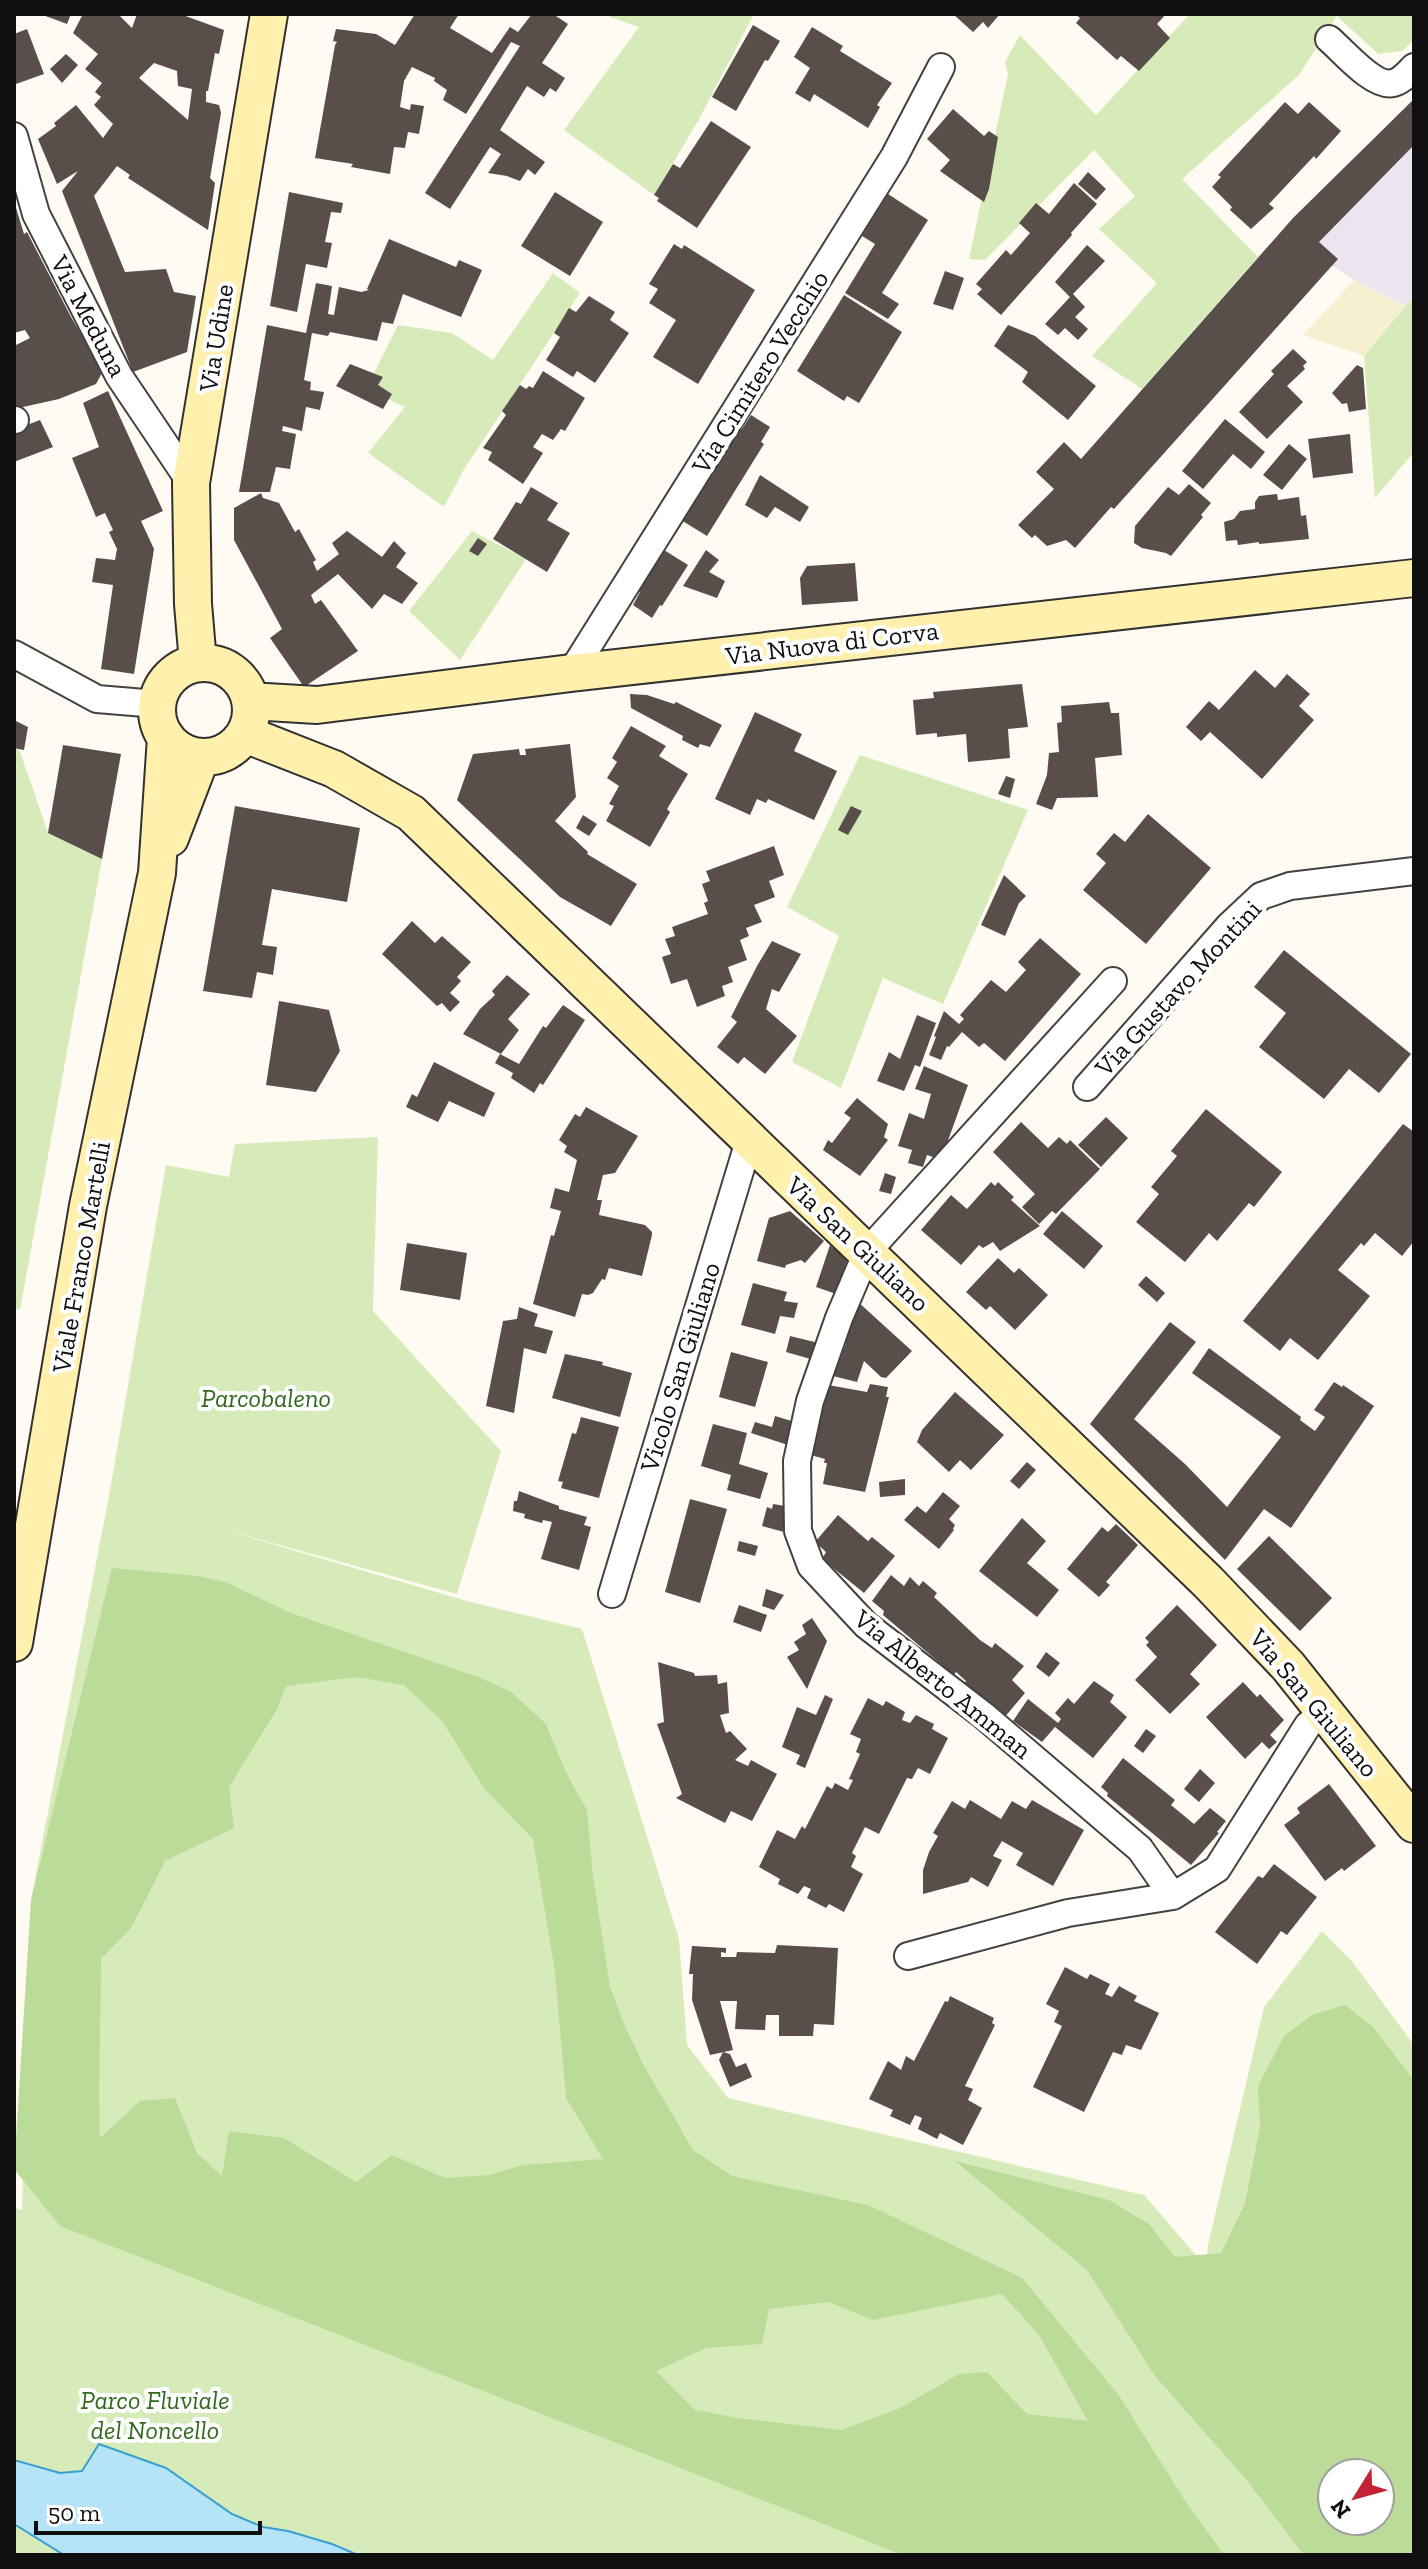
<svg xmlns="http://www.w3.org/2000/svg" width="1428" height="2569" font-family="'Zilla Slab',serif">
<rect width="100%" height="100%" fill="#fffbf2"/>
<!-- industrial -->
<path fill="#ece4ee" d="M1414 99V296L1405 306 1354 280 1322 259 1258 257Z"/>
<!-- farmland -->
<path fill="#f6f0d0" d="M1354 280 1405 306 1364 356 1303 335Z"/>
<!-- green -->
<path fill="#d6ebb9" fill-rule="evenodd" d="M611 14H754L698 121 654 195 564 130 639 27 610 17Z
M1190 14H1414V40L1402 51 1378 54 1337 16 1299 75 1182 179 1258 257 1142 389 1092 356 1157 283 1099 229 1135 196 1094 150 985 260 969 259 1008 74 1005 62 1020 35 1096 115Z
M553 273 580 293 463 471 444 507 368 453 405 407 366 389 398 325 452 333 493 360Z
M1414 296V452L1375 498 1364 356Z
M472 531 526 559 460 660 409 611Z
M14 734 48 833 102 859 20 1310 14 1308Z
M860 755 1028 810 943 1004 883 978 841 1088 792 1062 839 936 787 907Z
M378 1137 373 1311 501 1451 457 1594 207 1525 467 1601 582 1629 679 1939 687 2045 728 2098 1144 2195 1206 2267 1208 2245 1264 2007 1322 1931 1351 1960 1414 2045V2555H14V2208L22 2210 31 1900 109 1496 166 1165 229 1177 235 1144ZM1332 2473H1380V2521H1332Z"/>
<!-- forest -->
<path fill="#bbdc98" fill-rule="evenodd" d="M112 1568 198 1576 225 1582 291 1613 478 1677 510 1691 545 1723 567 1774 587 1810 593 1876 610 1987 626 2029 643 2064 693 2150 732 2176 868 2205 1022 2278 1118 2394 1182 2496 1224 2555H903L60 2226 14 2169 31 1900ZM357 1677 404 1685 442 1721 484 1788 533 1839 555 1972 566 2098 603 2159 523 2165 489 2175 445 2178 392 2155 356 2182 284 2138 229 2131 222 2176 197 2153 175 2098 140 2101 100 2138C98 2078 101 2019 101 1959L131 1928 165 1861 234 1828 229 1787 276 1711 286 1686ZM1002 2294 1039 2335 1088 2421 1027 2414 987 2372 959 2374 900 2408 841 2430 738 2418 695 2410 656 2371 706 2348 762 2344 769 2309 828 2302 873 2320Z
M1345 2005 1372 2026 1414 2080V2555H1304L1244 2477 1155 2376 1087 2270 955 2161 1109 2200 1149 2224 1175 2257 1221 2253 1245 2203 1260 2127 1258 2086 1284 2036 1312 2015ZM1332 2473H1380V2521H1332Z"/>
<!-- water -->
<path fill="#b5e3f8" stroke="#3a9fd1" stroke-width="2" d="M99 2444 166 2468 232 2514 263 2527 288 2531 332 2544 358 2555H64L14 2524V2460L60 2473 82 2471Z"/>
<!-- building -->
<path fill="#584f4b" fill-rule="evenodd" d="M40 14H71L67 24Z
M83 14H118L132 28 137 14H180L224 30 219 54 215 53 208 91H206V102L219 105 221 113 210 178 215 183 208 230 128 178 130 175 117 166 94 196 125 272 166 269 174 292 196 296 187 352 133 372 62 191 78 171 57 184 38 139 56 126 54 123 76 105 103 138 113 124 94 105 101 97 95 92 102 83 85 69 98 54 73 33ZM154 63 177 71 178 86 192 89 188 120 139 78Z
M415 14H459L450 28 492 53 510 27 518 32 532 14H553L568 24 542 63 565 78 556 92 550 88 544 97 527 86 500 130 545 162 535 175 528 169 520 181 507 176 488 173 501 154 490 147 450 209 425 193 520 46 511 42 466 114 443 100 447 90 434 81 435 78 412 67 404 81 400 107 410 110 411 104 424 106 419 134 408 132 405 148 394 147 390 174 351 167 353 164 315 158 335 45 337 42 333 41 336 29 376 34 395 45Z
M953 14H1000L988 28 983 22 973 32Z
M1075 14H1166L1157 24 1170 38 1139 71 1121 56 1117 60 1076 23 1080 18Z
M753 25 780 41 768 61 765 60 736 111 712 97Z
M812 27 843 46 840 51 892 83 877 105 880 107 868 128 814 94 810 102 795 93 810 68 794 57Z
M27 29 44 74 16 84 14 78V34Z
M66 54 78 65 62 83 50 69Z
M1414 99V145L1319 242 1338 259 1114 509 1111 507 1075 548 1066 540 1047 546 1035 535 1032 538 1018 525 1054 489 1036 472 1064 442 1081 459 1293 218Z
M1285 102 1298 114 1309 102 1341 131 1316 159 1314 156 1269 204 1274 208 1251 229 1230 210 1232 207 1212 187 1221 177 1218 175Z
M953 109 984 136 989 131 998 137 989 189 984 202 940 171 950 160 927 139Z
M711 121 751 147 697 228 657 201 659 198 654 195 673 164 680 168Z
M1088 172 1106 189 1096 200 1078 184Z
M1074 183 1097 204 1071 233 1072 235 1001 315 977 294 982 289 976 284 1006 250 1011 255 1030 233 1019 223 1036 203 1049 214Z
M289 192 343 203 341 213 331 212 325 242 332 243 327 268 306 264 297 312 270 306Z
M555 192 603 222 570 276 521 246Z
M888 194 928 220 882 293 899 304 888 319 845 293 875 244 862 236Z
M14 201 24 234 27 232 71 317 103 371 96 384 59 399 14 409V346L30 338 25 330 14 333Z
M389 239 456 267 459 260 482 270 461 317 403 294 393 324 382 322 377 341 330 332 328 336 312 333 304 380 311 382 310 390 324 392 320 410 306 407 302 431 283 426 282 431 296 434 290 469 276 467 270 492H239L267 325 306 333 316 283 332 286 328 314 334 315 339 287 361 292 369 290 367 289Z
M674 244 682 249 684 245 755 290 698 384 653 357 676 320 649 303 658 289 649 284Z
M1087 245 1105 261 1073 294 1085 307 1075 317 1088 329 1078 340 1065 328 1058 335 1045 324 1070 297 1055 282Z
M945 271 964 278 953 310 933 304Z
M844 295 902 332 859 403 847 396 844 401 797 371Z
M589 296 615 312 610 320 629 333 595 383 577 371 573 377 546 360 560 337 554 333 569 308 576 312Z
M1008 325 1035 336 1096 386 1068 420 1022 382 1028 372 994 346Z
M1293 349 1307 362 1303 366 1305 369 1287 386 1303 402 1267 439 1239 412 1274 374 1271 371Z
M350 364 383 377 378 385 392 394 383 409 336 386Z
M1357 365 1363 368 1366 409 1349 412 1347 403 1342 404 1332 393Z
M543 371 585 398 565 431 561 429 553 440 542 434 533 447 543 453 523 484 488 460 492 452 483 448 506 415 502 411 520 385 526 389 529 386 533 388Z
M108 391 163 511 141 521 154 549 134 674 101 669 113 585 92 582 96 558 115 560 117 549 109 532 113 530 105 513 96 517 72 458 99 447 83 403Z
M751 415 770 427 761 442 764 444 707 536 681 520 739 428 741 430Z
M1225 419 1265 452 1251 469 1233 454 1203 489 1182 471Z
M40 420 53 447 14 462V430Z
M1350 434 1353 473 1313 478 1308 439Z
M1289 444 1307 459 1282 490 1263 475Z
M760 475 809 507 800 522 775 507 767 518 745 505Z
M1189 484 1211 503 1201 515 1203 517 1171 556 1166 553 1142 548 1134 543 1135 526 1168 487 1179 495Z
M531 487 558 503 547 520 570 533 547 572 493 539 516 502 521 504Z
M261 493 263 498 279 503 295 532 299 529 316 560 313 562 317 571 339 554 332 543 347 531 382 557 394 541 406 553 396 567 418 583 402 604 384 594 372 609 338 574 311 595 315 604 321 600 358 651 304 687 270 638 282 629 234 540V508Z
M1277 494 1278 500 1299 497 1301 516 1306 515 1309 539 1259 544V542L1238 545 1237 540 1226 541 1224 522 1234 519 1240 511 1255 509V502L1259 496Z
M478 538 487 544 478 556 469 551Z
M664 550 688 565 662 606 660 605 652 618 633 605 640 592 638 591Z
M706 550 719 560 709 572 725 581 717 598 683 586Z
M855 563 858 601 802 605 800 578 807 566Z
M1255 670 1275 688 1287 674 1310 694 1299 706 1314 720 1262 779 1210 732 1201 741 1186 727 1209 701 1219 710Z
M1022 684 1028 727 1008 729 1010 758 968 762 966 734 937 737V733L916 735 913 700 934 698 933 692Z
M630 694 647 695 674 704 676 702 722 725 710 747 700 744 698 748 682 740 683 736 631 708Z
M1109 702 1111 713H1119L1122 755 1095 758 1098 797 1057 798 1052 810 1036 804 1047 775 1049 753 1059 752 1057 723 1062 722 1061 706Z
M755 712 802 734 794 751 837 771 814 820 768 799 766 803 757 799 750 815 715 799Z
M16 721 28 727 24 750 14 748Z
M631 726 666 746 659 756 688 774 667 809 670 812 650 847 606 821 614 806 609 804 619 786 607 778 617 762 612 758Z
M570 744 576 797 555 821 588 852 587 854 637 884 611 926 560 897 457 800 473 754 519 749 520 755H526L525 749Z
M63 745 121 754 102 859 48 833Z
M1006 776 1015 779 1010 798 998 794Z
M235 806 360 828 347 902 272 889 262 945 277 947 273 975 257 972 252 998 203 991Z
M851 806 862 811 848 835 838 830Z
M1148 814 1211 868 1146 944 1083 890 1106 863 1096 854 1114 833 1125 842Z
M583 815 597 824 589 836 576 828Z
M774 846 784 875 769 881 775 897 754 905 762 922 746 928 749 936 740 940 747 960 728 967 733 982 722 986 725 996 697 1007 687 979 671 984 662 957 671 954 665 939 675 936 672 927 708 914 704 903 708 901 702 884 710 881 706 871Z
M1004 875 1026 896 1019 903 1005 936 981 925Z
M412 921 435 943 442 936 471 962 457 977 461 981 450 993 460 1002 450 1012 442 1003 437 1006 382 954Z
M1040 938 1081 974 1005 1061 984 1043 979 1047 962 1032 949 1047 947 1046 941 1060 929 1055 936 1037 934 1036 944 1011 959 1024 964 1019 960 1015 991 980 1006 992 1026 970 1018 962Z
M772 941 801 954 779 992 772 989 766 1009 797 1036 765 1074 744 1057 738 1064 717 1047 737 1022 731 1017 757 966Z
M1284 950 1411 1054 1379 1093 1349 1069 1324 1099 1259 1047 1286 1013 1254 987Z
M507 975 530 994 508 1019 519 1030 501 1054 463 1034 480 1009 495 995 492 991Z
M279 1001 329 1010 340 1051 316 1092 266 1085Z
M563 1005 585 1020 543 1085 540 1083 534 1093 511 1078 513 1073 495 1063 500 1054 519 1064 543 1026 546 1028Z
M917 1015 936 1023 920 1067 915 1065 904 1091 877 1081 889 1052 900 1059Z
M434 1062 495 1093 484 1117 449 1101 438 1122 406 1107 412 1094 417 1097Z
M924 1066 968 1085 941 1160 927 1155 923 1167 908 1163 912 1150 898 1146 909 1113 924 1119 931 1094 915 1089Z
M857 1098 888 1124 884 1137 888 1140 860 1176 823 1150 828 1140 832 1143 851 1118 844 1113Z
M586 1107 638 1136 615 1173 603 1175 597 1200H602L599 1215 645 1225 652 1232V1235L642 1276 609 1268 605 1280 602 1279 593 1293 588 1295 582 1294 575 1317 533 1304 551 1235 554 1236 561 1211 550 1208 555 1188 569 1192 577 1160 564 1152 567 1146 559 1140 575 1114 580 1117Z
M1206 1109 1282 1172 1254 1207 1249 1203 1217 1241 1209 1233 1185 1262 1136 1222 1159 1194 1151 1187 1177 1156 1171 1151Z
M1106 1117 1128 1138 1101 1167 1078 1145Z
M1021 1122 1048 1148 1059 1137 1067 1144 1070 1140 1100 1169 1056 1214 1052 1211 1039 1224 1022 1207 1035 1194 993 1152Z
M1403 1124 1414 1132V1241L1402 1256 1375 1233 1364 1246 1361 1243 1338 1270 1370 1296 1318 1360 1290 1338 1280 1351 1243 1321Z
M885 1173 896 1177 891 1194 879 1191Z
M991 1182 995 1186 998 1182 1014 1197 1011 1200 1040 1226 1000 1251 993 1242 983 1248 979 1245 961 1265 921 1230 951 1195 967 1209Z
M790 1211 824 1241 805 1263 801 1260 786 1265 785 1268 757 1261 769 1218Z
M1062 1211 1103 1246 1084 1269 1043 1234Z
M407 1243 467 1253 460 1300 400 1290Z
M830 1245 847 1260 836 1294 816 1287Z
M998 1258 1014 1273 1019 1268 1048 1295 1015 1330 990 1306 986 1310 966 1292Z
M1146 1276 1165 1293 1157 1302 1138 1285Z
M753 1283 787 1292 784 1301 798 1303 794 1318 780 1316 775 1334 741 1325Z
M857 1301 912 1351 886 1378 881 1377 864 1361 857 1382 833 1376 846 1344 844 1337Z
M519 1307 538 1314 534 1326 553 1331 546 1354 524 1348 514 1413 486 1406 503 1321 517 1319Z
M1170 1322 1196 1342 1134 1419 1185 1464 1227 1507 1281 1437 1192 1373 1209 1348 1301 1417 1300 1420 1315 1431 1325 1417 1314 1410 1334 1382 1342 1387 1343 1385 1374 1406 1291 1528 1264 1509 1225 1560 1090 1424Z
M790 1336 819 1343 814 1360 786 1352Z
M731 1352 768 1362 755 1407 719 1397Z
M565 1354 603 1362 602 1365 632 1373 620 1417 552 1398Z
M870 1384 888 1387 886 1397H889L865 1492 823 1484 827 1463H824L825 1459 807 1454 828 1385 867 1392Z
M955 1392 1004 1435 971 1470 960 1460 949 1472 917 1442 922 1430Z
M775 1416 795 1422 788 1445 751 1433 755 1422 772 1427Z
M581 1417 619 1427 599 1498 561 1488 563 1482 558 1481 572 1433 576 1434Z
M713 1424 747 1433 739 1464 768 1473 760 1499 727 1490 731 1475 701 1466Z
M1027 1462 1036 1470 1019 1489 1010 1481Z
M905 1479V1495L880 1497 879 1482Z
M519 1491 559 1506V1509L587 1517 584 1525 591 1527 579 1570 541 1559 552 1522 543 1520 542 1523 524 1518 525 1514 513 1511 514 1501H517Z
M943 1492 960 1506 949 1519 955 1525 953 1529 954 1530 939 1549 904 1520 917 1506 926 1513Z
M690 1499 727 1509 700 1603 665 1592Z
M773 1504 785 1506 784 1532 762 1526 767 1507 772 1509Z
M838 1515 868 1541 872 1537 895 1556 864 1593 822 1559 826 1552 815 1542Z
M1022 1518 1046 1541 1027 1563 1059 1590 1037 1617 979 1571Z
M1116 1524 1138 1545 1106 1582 1110 1585 1099 1597 1067 1569 1102 1527 1108 1532Z
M1269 1536 1332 1598 1300 1631 1237 1569Z
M739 1541 758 1546 755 1556 737 1551Z
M891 1575 904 1586 910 1577 919 1586 923 1581 937 1593 934 1597 980 1640 992 1648 995 1643 1024 1666 1012 1680 1025 1693 1004 1718 964 1685 966 1681 956 1672 954 1675 883 1615 884 1611 872 1601Z
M766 1589 784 1595 774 1610 762 1606Z
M739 1605 767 1615 761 1632 733 1622Z
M1177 1605 1217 1645 1190 1674 1200 1684 1170 1714 1135 1680 1157 1657 1146 1645 1149 1642 1145 1638Z
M812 1618 827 1641 807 1689 787 1657 799 1650 794 1642 806 1634 802 1625Z
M1046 1652 1060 1663 1049 1677 1036 1667Z
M658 1662 694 1673 695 1676 717 1675 718 1684 727 1682 729 1713 720 1715 726 1733 730 1731 747 1749 735 1760 748 1766 751 1760 777 1774 752 1821 731 1811 725 1823 676 1798 682 1794 657 1724 664 1722Z
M1094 1681 1114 1695 1110 1702 1127 1717 1093 1758 1055 1727 1042 1742 1013 1721 1028 1699 1058 1723 1061 1719 1055 1713 1068 1698 1074 1704Z
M1243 1682 1257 1697 1260 1694 1284 1720 1270 1735 1277 1742 1269 1749 1262 1742 1245 1759 1206 1717Z
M825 1695 833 1699 805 1768 796 1764 800 1755 782 1747 797 1707 816 1715Z
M868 1698 883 1706 886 1701 905 1712 902 1720 910 1723 916 1715 934 1724 932 1729 948 1738 930 1774 918 1768 912 1779 907 1778 879 1834 865 1827 852 1853 856 1856 851 1867 863 1874 844 1912 829 1904 826 1908 807 1898 811 1889 804 1886 798 1894 778 1884 780 1879 759 1867 777 1830 795 1839 802 1826 805 1829 827 1786 832 1789 835 1783 848 1790 853 1780 849 1779 860 1754 856 1752 861 1739 850 1734Z
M1146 1729 1156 1736 1143 1753 1134 1746Z
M1123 1758 1175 1800 1171 1805 1194 1824 1210 1808 1226 1821 1217 1832 1219 1833 1191 1865 1107 1796 1108 1793 1101 1787Z
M1200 1769 1215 1783 1199 1802 1184 1789Z
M1329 1784 1376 1846 1344 1871 1342 1868 1325 1881 1284 1825 1300 1813 1297 1808Z
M970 1800 1001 1819 1012 1801 1026 1809 1032 1800 1084 1830 1053 1886 1016 1865 1023 1853 1002 1841 993 1856 1002 1860 988 1887 971 1877 968 1882 923 1894V1870L929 1852 938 1836 933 1833 952 1801 965 1809Z
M1274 1864 1317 1897 1287 1935 1281 1931 1257 1964 1215 1932 1258 1876 1263 1878Z
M777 1945 838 1948 834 2025 814 2024 813 2036H779V2015H766L765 2030 735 2029 737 2001H720L733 2050 710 2055 692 2000 693 1974H689L692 1946 726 1948V1953L721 1952V1957H736L737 1952 775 1953Z
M1065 1967 1087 1979 1090 1974 1110 1984 1105 1994 1112 1997 1119 1986 1137 1996 1134 2001 1159 2013 1141 2050 1126 2045 1122 2055 1113 2052 1084 2112 1033 2087 1062 2026 1054 2022 1059 2011 1046 2004Z
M950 1996 994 2018 992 2023 995 2025 965 2086 973 2089 968 2100 982 2108 963 2145 940 2133 937 2139 918 2129 922 2118 915 2115 910 2125 890 2116 893 2110 869 2099 888 2061 901 2070 906 2056 914 2061 945 2001 948 2002Z
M723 2052 730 2054 736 2067 746 2063 752 2077 730 2087 719 2060Z"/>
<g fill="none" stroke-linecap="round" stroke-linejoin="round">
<!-- street casing -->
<g stroke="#424242" stroke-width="30">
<path id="street" d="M1329 39C1343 51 1374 88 1393 83 1402 81 1408 73 1414 67
M14 136 36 214 119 376 191 483
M14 420H15
M14 654 97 699 157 704
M571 673 894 157 941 67
M1113 981 867 1252 839 1318 810 1401 797 1461 798 1531 811 1566 866 1625 983 1715 1140 1849 1173 1896
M1087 1087 1229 926 1261 896 1290 886 1414 871
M612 1594 749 1141
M908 1956 1068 1913 1173 1896 1217 1869 1308 1725 1326 1712"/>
</g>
<!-- secondary casing -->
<g stroke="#313131" stroke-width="40">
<path id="secondary" d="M157 710a47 47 0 1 1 94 0a47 47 0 1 1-94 0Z
M198 663 193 604 191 483 269 14
M251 701 317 705 571 673 1414 578
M245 734 334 769 411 813 1208 1582 1288 1666 1414 1824
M170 838 201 757
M14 1643 88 1206 157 873 166 737"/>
</g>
<!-- street -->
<use href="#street" stroke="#fff" stroke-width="26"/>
<!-- secondary -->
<use href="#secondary" stroke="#fff0ad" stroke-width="36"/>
</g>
<g text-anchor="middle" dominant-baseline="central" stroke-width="8" stroke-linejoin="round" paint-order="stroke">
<!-- street labels -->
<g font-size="26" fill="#0f0f0f" stroke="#fff">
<text transform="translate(89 316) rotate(62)">Via Meduna</text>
<text transform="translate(216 338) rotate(-81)">Via Udine</text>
<text transform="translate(760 372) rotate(-58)">Via Cimitero Vecchio</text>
<text transform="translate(832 643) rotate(-7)">Via Nuova di Corva</text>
<text transform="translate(1178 988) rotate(-47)">Via Gustavo Montini</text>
<text transform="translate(858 1244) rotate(43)">Via San Giuliano</text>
<text transform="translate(81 1257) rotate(-80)">Viale Franco Martelli</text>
<text transform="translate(680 1367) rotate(-73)">Vicolo San Giuliano</text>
<text transform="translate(943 1684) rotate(39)">Via Alberto Amman</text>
<text transform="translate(1314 1703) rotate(50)">Via San Giuliano</text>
</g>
<!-- park labels -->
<g font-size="26" font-style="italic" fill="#326a1d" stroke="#fff">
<text x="266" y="1398">Parcobaleno</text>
<text x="155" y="2400">Parco Fluviale<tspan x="155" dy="30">del Noncello</tspan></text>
</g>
</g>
<!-- border -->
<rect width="1428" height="2569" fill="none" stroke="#0f0f0f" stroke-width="32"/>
<!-- north arrow -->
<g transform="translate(1356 2497) rotate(233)"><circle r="38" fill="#ffffff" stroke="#9f9f9f" stroke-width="2"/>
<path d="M0-6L14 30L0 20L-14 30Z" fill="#c42335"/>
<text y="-12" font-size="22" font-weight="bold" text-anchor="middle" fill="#0f0f0f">N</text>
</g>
<!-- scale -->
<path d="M36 2521v12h224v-12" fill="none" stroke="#0f0f0f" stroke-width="4"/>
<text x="48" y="2521" font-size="24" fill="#0f0f0f" stroke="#ffffff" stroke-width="6" paint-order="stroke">50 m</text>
</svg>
